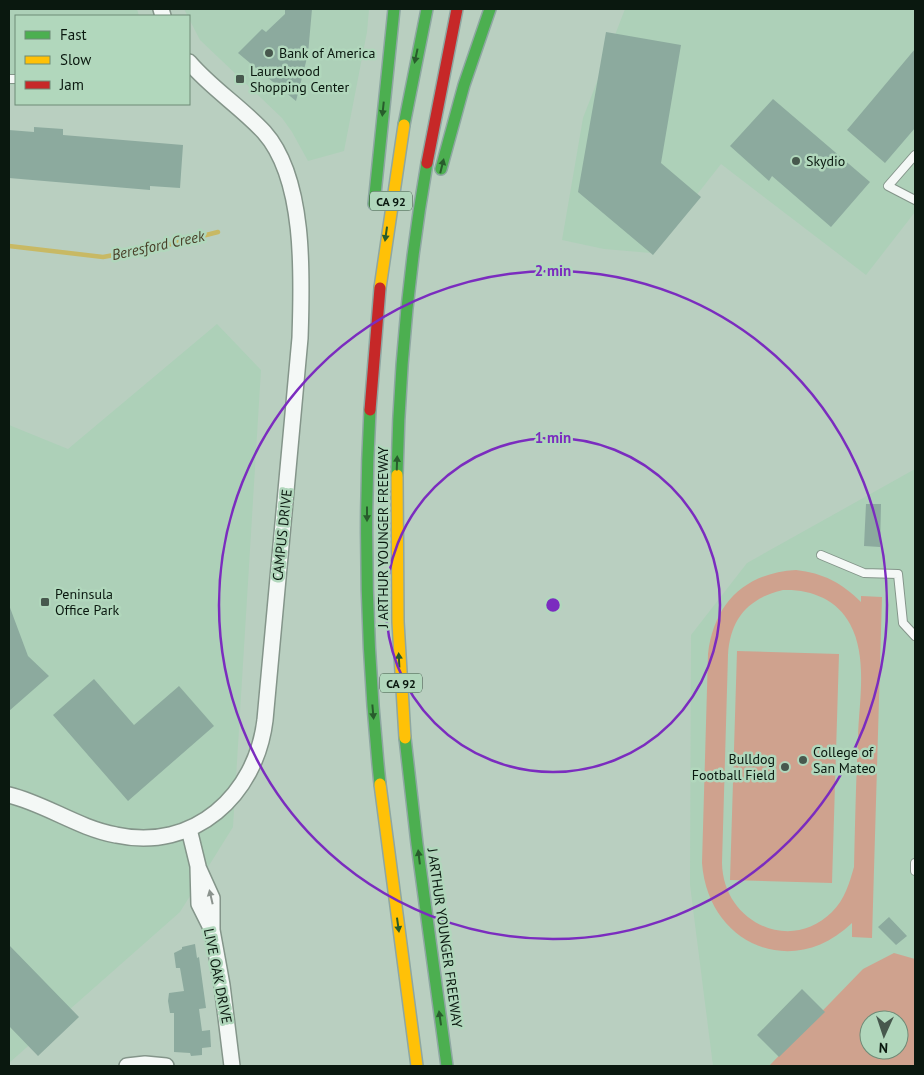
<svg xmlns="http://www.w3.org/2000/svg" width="924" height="1075" font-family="'PT Sans',sans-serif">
<rect width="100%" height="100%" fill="#b9cfc0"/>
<!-- built -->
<path fill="#add0b8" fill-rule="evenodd" d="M9 9H137L139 16H16V85H9Z
M184 9H369L367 32 344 151 308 161 292 132 282 118 200 40Z
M625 9H915V212L866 275 721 164 651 253 604 249 562 240 583 118Z
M217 324 261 370 233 827 180 912 9 1063V425L68 449Z
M915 469V1066H713L690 885 691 635 747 563ZM869 1020H899V1050H869Z"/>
<!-- green -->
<path fill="#cfa28e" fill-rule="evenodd" d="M796 570C823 573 842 583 861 602V596L882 597 872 938 852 937V923C792 981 708 944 702 863L708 654C714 603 745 573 796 570ZM783 590C810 589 837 599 850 624 868 657 859 702 858 737 856 781 855 824 854 867 849 884 845 899 832 912 790 954 723 922 722 863L728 655C730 619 748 598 783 590Z
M737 651 839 654 832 883 730 880Z
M894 953 915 959V1066H769L863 969ZM869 1020H899V1050H869Z"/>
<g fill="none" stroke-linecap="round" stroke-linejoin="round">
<!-- stream -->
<path stroke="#c8b964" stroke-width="4.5" d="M9 246 103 257 159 247 218 232"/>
</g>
<!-- building -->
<path fill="#8caa9e" d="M285 9H312L308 54 296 101 238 53 262 29 266 32 285 14Z
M606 32 681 45 661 163 701 197 653 255 578 192Z
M915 49V128L885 163 847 130Z
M773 99 870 182 831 227 772 176 769 181 730 146Z
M34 127 63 129V135L183 145 180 188 150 186V190L9 178V130L34 132Z
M866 504H881L880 547 864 546Z
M9 605 28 656 49 676 9 711Z
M94 679 134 725 179 686 214 726 128 801 53 715Z
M889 917 907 936 896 945 878 927Z
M195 944 197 958 199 957 206 1008 199 1009 202 1031 210 1030 211 1047 202 1048V1055L191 1056 190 1053 174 1052V1013H170L168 1001 169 993 184 991 180 968H176L174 953 182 949V947Z
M9 945 79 1017 38 1056 9 1026Z
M802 989 825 1012 779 1057 757 1035Z"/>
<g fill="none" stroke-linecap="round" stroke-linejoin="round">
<!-- lane casing -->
<g stroke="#84958a" stroke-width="10">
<path id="lane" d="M9 79H16
M915 155 888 186 915 200
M821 555 864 573 898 574 903 623 915 636
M915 863V871"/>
</g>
<!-- street casing -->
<g stroke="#84958a" stroke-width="18">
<path id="street" d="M161 9 163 16
M9 795C46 804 78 828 116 835 194 852 256 795 265 720L300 338C302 278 306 179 264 132 241 107 211 88 189 62
M189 829 198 866 199 904 212 930 222 985 232 1066
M198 867 212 898V930
M127 1066 145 1064 166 1066"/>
</g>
<!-- fast casing -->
<g stroke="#8ea7a2" stroke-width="14">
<path id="fast" d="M404 125 427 9
M441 169 464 85 490 9
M374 204 394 9
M370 410C363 535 367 660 380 784
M397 475C399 371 409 266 427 163
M405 738 417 844 447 1066"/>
</g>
<!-- slow casing -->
<g stroke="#8ea7a2" stroke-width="14">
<path id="slow" d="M380 288 404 125
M397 475 398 622 405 738
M380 784 417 1066"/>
</g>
<!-- jam casing -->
<g stroke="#8ea7a2" stroke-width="14">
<path id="jam" d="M427 163 457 9
M370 410 380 288"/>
</g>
<!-- lane -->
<use href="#lane" stroke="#f4f8f6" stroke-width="8"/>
<!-- street -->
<use href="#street" stroke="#f4f8f6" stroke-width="15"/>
<!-- fast -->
<use href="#fast" stroke="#4caf50" stroke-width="11"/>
<!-- slow -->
<use href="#slow" stroke="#ffc107" stroke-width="11"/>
<!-- jam -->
<use href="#jam" stroke="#c62828" stroke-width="11"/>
</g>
<!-- one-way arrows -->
<defs><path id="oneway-solid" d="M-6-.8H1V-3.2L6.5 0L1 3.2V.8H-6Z" transform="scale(1.25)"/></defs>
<g fill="#285c2c">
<use href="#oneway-solid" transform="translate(416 56) rotate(102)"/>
<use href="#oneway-solid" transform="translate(383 109) rotate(96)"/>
<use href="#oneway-solid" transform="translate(442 166) rotate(-76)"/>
<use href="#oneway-solid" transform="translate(386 234) rotate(98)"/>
<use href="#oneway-solid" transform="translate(397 463) rotate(-88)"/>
<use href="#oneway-solid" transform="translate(367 514) rotate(90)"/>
<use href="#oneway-solid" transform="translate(399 660) rotate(-93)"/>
<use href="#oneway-solid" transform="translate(373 712) rotate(85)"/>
<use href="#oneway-solid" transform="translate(419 857) rotate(-97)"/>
<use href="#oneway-solid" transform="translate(398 925) rotate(82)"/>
<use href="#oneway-solid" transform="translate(440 1018) rotate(-98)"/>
</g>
<use fill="#8b938e" href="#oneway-solid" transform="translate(211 897) rotate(-103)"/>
<!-- distance rings -->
<g fill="none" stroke="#7b2cbf" stroke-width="2.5">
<circle cx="553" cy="605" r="167"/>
<circle cx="553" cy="605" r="334"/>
</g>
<!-- markers -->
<g fill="#47584d" stroke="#b1d7bc" stroke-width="2">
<circle cx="269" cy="53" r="5"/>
<rect x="235" y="74" width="10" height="10" rx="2.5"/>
<circle cx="796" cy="161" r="5"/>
<rect x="40" y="597" width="10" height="10" rx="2.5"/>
<circle cx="803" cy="760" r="5"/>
<circle cx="785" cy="767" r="5"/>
</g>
<g text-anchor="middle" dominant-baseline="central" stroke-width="5" stroke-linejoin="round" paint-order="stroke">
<!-- shield labels -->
<g fill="#b1d7bc" stroke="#3c5143" stroke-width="1">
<rect x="370" y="191.5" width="42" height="19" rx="4"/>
<rect x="380" y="673.5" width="42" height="19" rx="4"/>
</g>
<g font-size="12" font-weight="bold" fill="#0a180f">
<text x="391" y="201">CA 92</text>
<text x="401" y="683">CA 92</text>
</g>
<!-- poi labels -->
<g font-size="14" fill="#0a180f" stroke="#b1d7bc" text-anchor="start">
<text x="279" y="53">Bank of America</text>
<text x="250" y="71">Laurelwood<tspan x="250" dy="16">Shopping Center</tspan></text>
<text x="806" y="161">Skydio</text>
<text x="55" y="594">Peninsula<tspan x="55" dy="16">Office Park</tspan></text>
<text x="813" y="752">College of<tspan x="813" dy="16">San Mateo</tspan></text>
<text x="775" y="759" text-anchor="end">Bulldog<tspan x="775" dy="16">Football Field</tspan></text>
</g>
<!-- street labels -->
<g font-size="14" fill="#0a180f" stroke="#b1d7bc">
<text transform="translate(282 535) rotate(-84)">CAMPUS DRIVE</text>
<text transform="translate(383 537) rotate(-90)">J ARTHUR YOUNGER FREEWAY</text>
<text transform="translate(445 938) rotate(82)">J ARTHUR YOUNGER FREEWAY</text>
<text transform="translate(218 976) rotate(79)">LIVE OAK DRIVE</text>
</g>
<!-- water labels -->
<g font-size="15" font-style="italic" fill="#494129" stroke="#b1d7bc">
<text transform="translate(158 245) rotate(-12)">Beresford Creek</text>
</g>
</g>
<circle cx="553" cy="605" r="8" fill="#7b2cbf" stroke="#b1d7bc" stroke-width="2.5"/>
<g font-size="15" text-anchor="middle" font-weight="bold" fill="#7b2cbf" stroke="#b1d7bc" stroke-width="5" stroke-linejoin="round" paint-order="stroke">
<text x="553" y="276">2 min</text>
<text x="553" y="443">1 min</text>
</g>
<!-- border -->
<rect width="924" height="1075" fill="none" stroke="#0a180f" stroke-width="20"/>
<!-- legend -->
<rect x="15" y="15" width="175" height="90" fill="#b1d7bc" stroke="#6e8b77"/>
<rect x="25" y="31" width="25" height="8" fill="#4caf50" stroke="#6e8b77"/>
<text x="60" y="40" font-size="15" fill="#0a180f">Fast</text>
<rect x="25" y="56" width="25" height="8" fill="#ffc107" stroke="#6e8b77"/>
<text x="60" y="65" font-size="15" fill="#0a180f">Slow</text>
<rect x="25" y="81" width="25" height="8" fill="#c62828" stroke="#6e8b77"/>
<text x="60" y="90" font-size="15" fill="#0a180f">Jam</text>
<!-- north arrow -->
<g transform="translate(884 1035) rotate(183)"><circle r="24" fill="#b1d7bc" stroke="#6e8b77"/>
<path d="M0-4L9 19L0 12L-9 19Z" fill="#47584d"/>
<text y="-8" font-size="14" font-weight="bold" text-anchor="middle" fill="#0a180f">N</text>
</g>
</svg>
